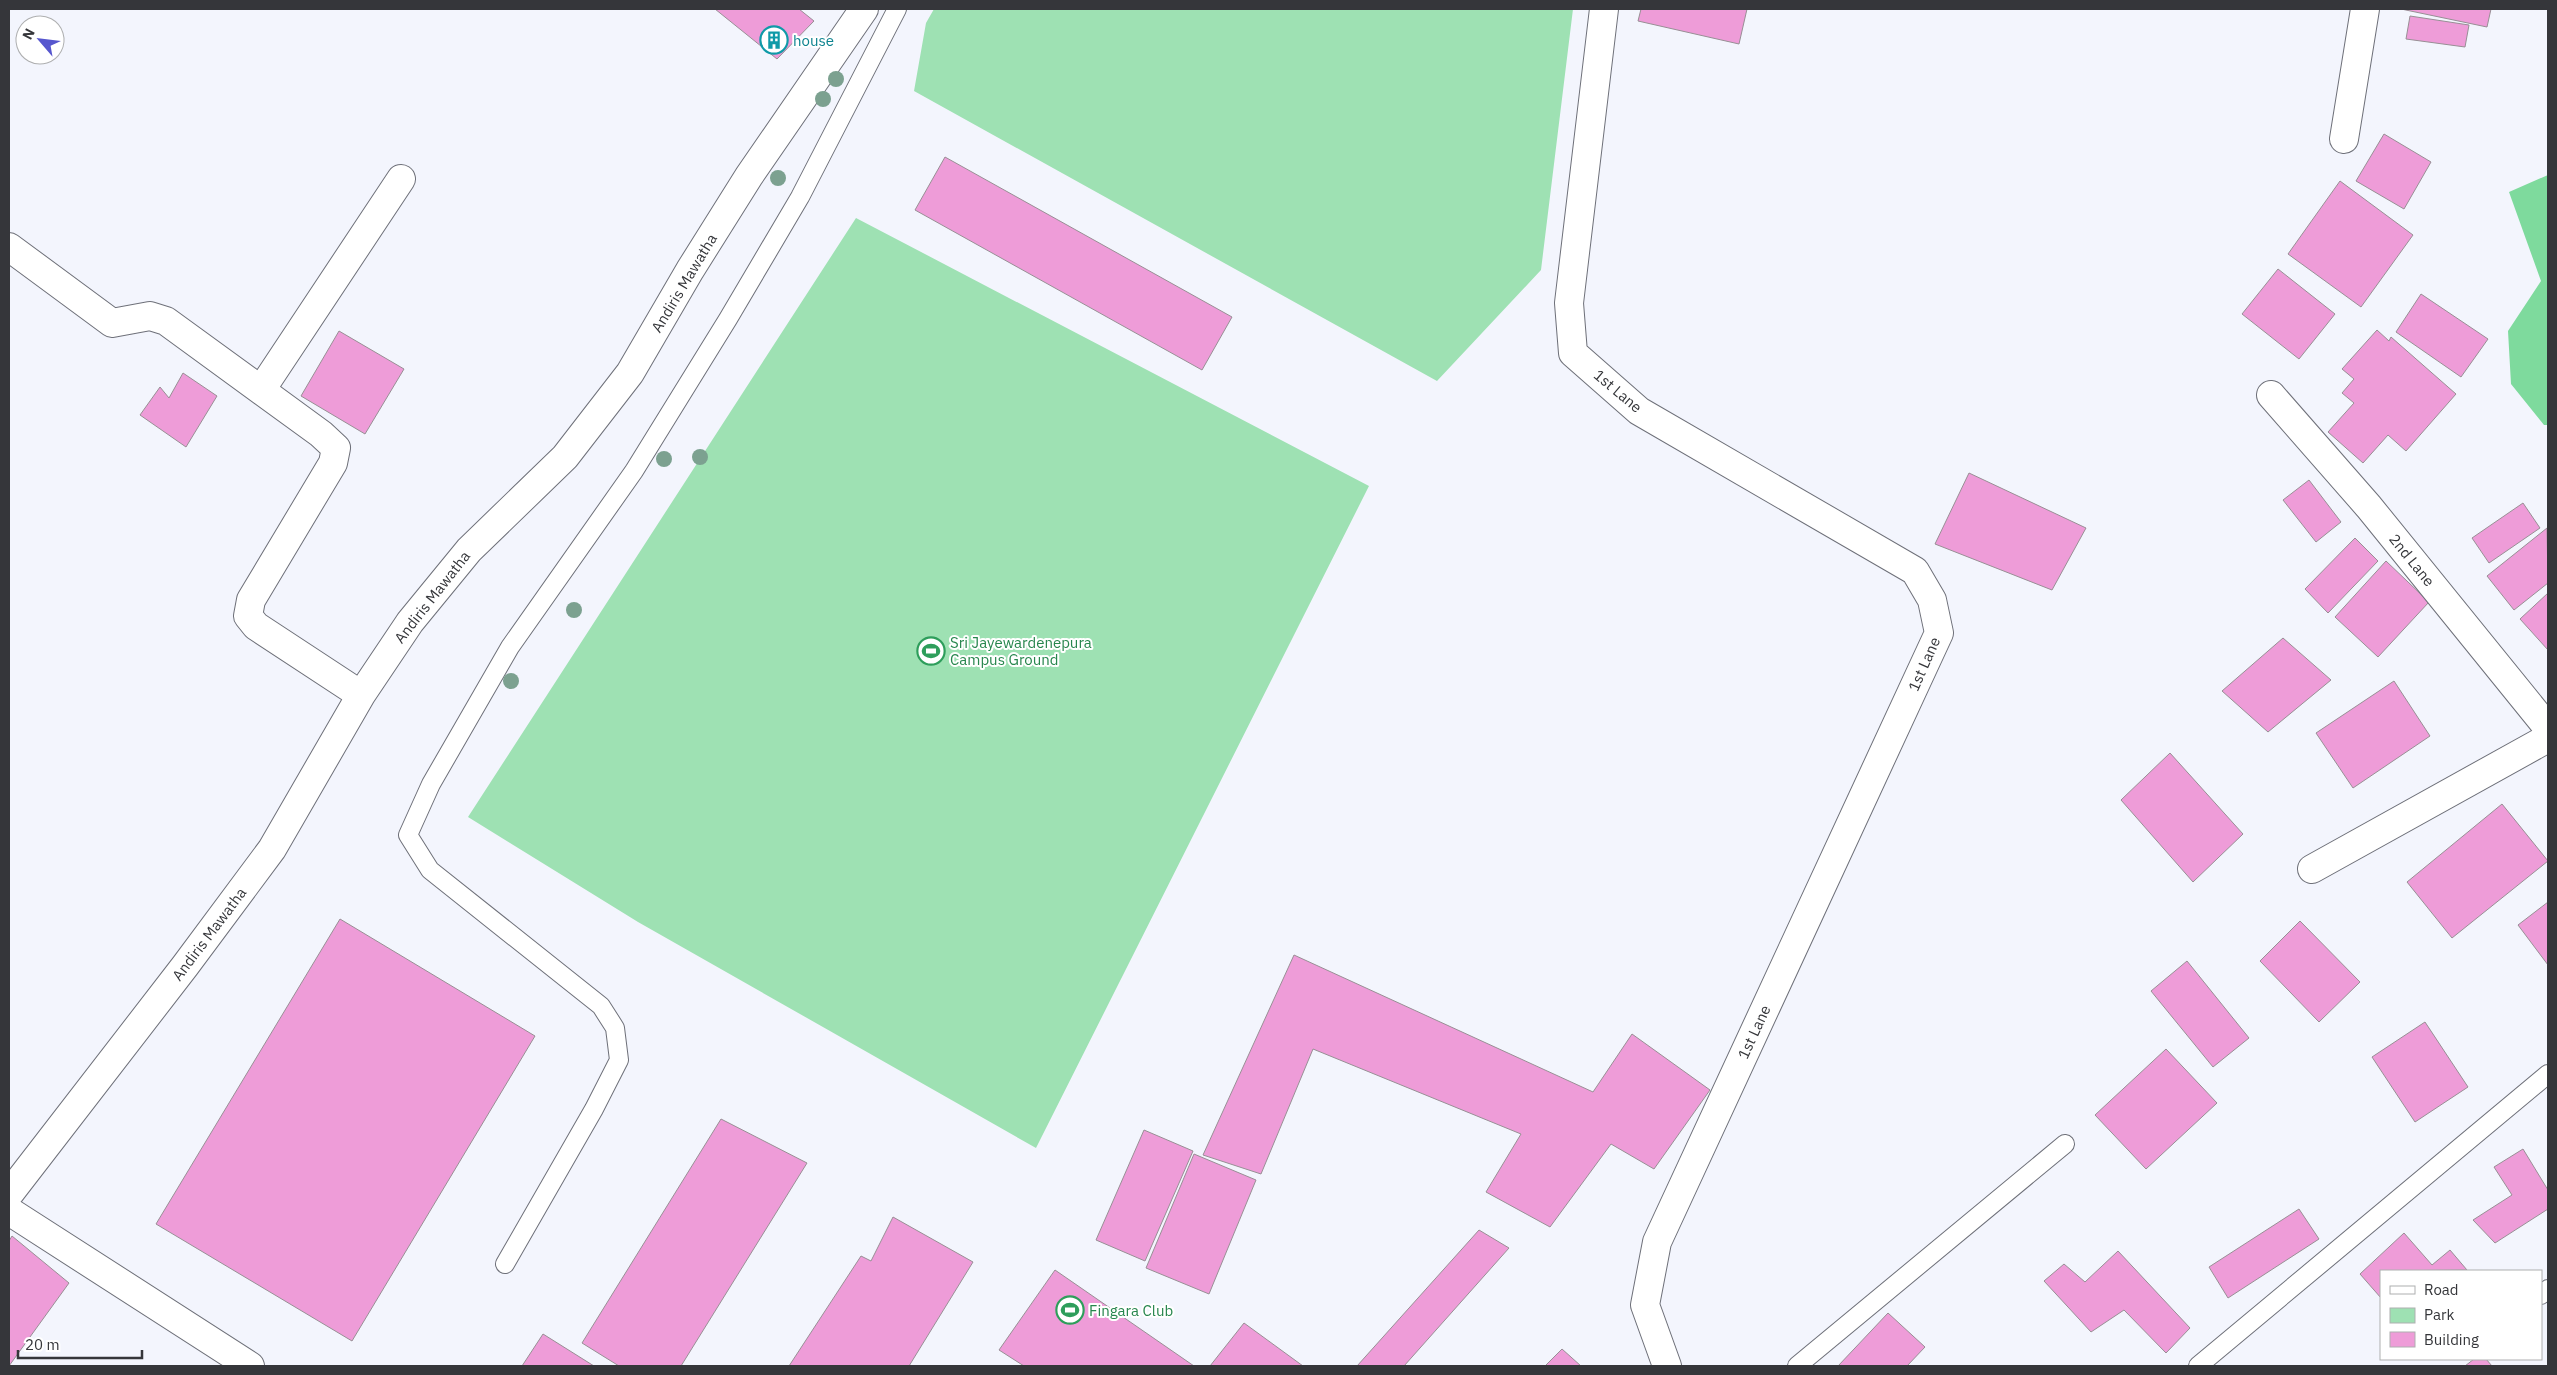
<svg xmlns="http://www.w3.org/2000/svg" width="2557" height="1375" font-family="'IBM Plex Sans',sans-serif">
<rect width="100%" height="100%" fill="#f3f5fd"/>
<!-- green -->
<path fill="#9ee1b3" d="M934 9H1573L1541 270 1437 381 914 91 926 23Z
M856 218 1369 486 1036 1148 638 922 468 817Z"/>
<!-- forest -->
<path fill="#7eda9d" d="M2548 175V425H2544L2511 384 2508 331 2541 281 2509 192Z"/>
<!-- building -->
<path fill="#ee9cd8" stroke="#988f95" d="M715 9H799L814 21 777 59Z
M1641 9H1747L1739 44 1638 21Z
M2401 9H2491L2487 27Z
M2410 16 2469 25 2465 47 2406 39Z
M2384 134 2431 162 2404 209 2356 181Z
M945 157 1232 317 1202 370 915 210Z
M2340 181 2413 235 2361 307 2288 254Z
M2278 269 2335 314 2299 359 2242 314Z
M2421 294 2488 339 2461 377 2396 332Z
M2377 330 2389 341 2391 337 2456 394 2406 451 2388 435 2363 463 2328 432 2354 403 2342 393 2354 379 2342 369Z
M339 331 404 369 365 434 301 396Z
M183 373 217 396 186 447 140 415 160 387 169 398Z
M1969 473 2086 528 2052 590 1935 544Z
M2309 480 2341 522 2316 542 2283 500Z
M2523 503 2540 528 2489 563 2472 538Z
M2547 528 2548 583 2514 610 2487 576Z
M2355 538 2378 561 2328 613 2305 589Z
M2386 561 2429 602 2378 657 2335 617Z
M2548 593V650L2520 619Z
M2283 638 2331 680 2268 732 2222 691Z
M2394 681 2430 736 2353 788 2316 733Z
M2170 753 2243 834 2193 882 2121 800Z
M2502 804 2548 861 2452 938 2407 882Z
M2548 902V965L2518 925Z
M340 919 535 1036 352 1341 156 1224Z
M2300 921 2360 982 2319 1022 2260 961Z
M1294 955 1593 1092 1632 1034 1710 1090 1654 1169 1611 1144 1550 1227 1486 1192 1521 1134 1313 1049 1261 1174 1203 1155Z
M2187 961 2249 1038 2213 1067 2151 991Z
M2425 1022 2468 1087 2415 1122 2372 1057Z
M2166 1049 2217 1103 2146 1169 2095 1115Z
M721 1119 807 1163 681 1366H619L582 1343Z
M1144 1130 1193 1151 1145 1261 1096 1240Z
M2523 1149 2548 1190V1209L2495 1243 2473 1220 2512 1195 2494 1167Z
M1194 1154 1256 1180 1209 1294 1146 1268Z
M2299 1209 2319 1239 2228 1298 2209 1267Z
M893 1217 973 1262 909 1366H789L861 1256 871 1261Z
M1479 1230 1509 1248 1404 1366H1357Z
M2404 1233 2432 1265 2450 1250 2467 1270 2381 1271V1298L2360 1274Z
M12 1236 69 1283 9 1366V1241Z
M2118 1251 2190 1328 2166 1353 2124 1310 2091 1332 2044 1281 2064 1264 2085 1282Z
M1055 1270 1194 1366H1024L999 1350Z
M1888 1313 1925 1347 1907 1366H1838Z
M1244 1323 1303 1366H1210Z
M543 1334 594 1366H522Z
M1562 1349 1581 1366H1545Z
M2474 1359H2486L2492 1366H2465Z"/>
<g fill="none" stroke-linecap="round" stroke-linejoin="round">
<!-- lane casing -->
<g stroke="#6e7079" stroke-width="20">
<path id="lane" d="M505 1264 594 1109 619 1060 615 1028 601 1006 430 870 408 835 431 784 510 647 634 471 728 319 800 197 897 9
M2541 1295 2548 1289
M1797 1366 2065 1144
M2198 1366 2548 1074"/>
</g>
<!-- street casing -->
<g stroke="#6e7079" stroke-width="30">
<path id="street" d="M1604 9 1569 303 1573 353 1639 411 1915 571 1932 600 1939 633 1657 1242 1645 1305 1667 1366
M2344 139 2365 9
M9 247 112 323 150 316 166 321 321 434 336 448 333 463 251 600 248 616 256 626 361 695
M261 390 401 179
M2271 395 2369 507 2548 728
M2312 869 2548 738
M9 1194 185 966 272 849 361 695 410 622 469 550 565 457 630 373 690 270 749 176 864 9
M9 1211 250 1366"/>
</g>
<!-- lane -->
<use href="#lane" stroke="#fff" stroke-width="18"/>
<!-- street -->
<use href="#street" stroke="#fff" stroke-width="28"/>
</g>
<!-- trees -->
<g fill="#7ca190">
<circle cx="836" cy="79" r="8"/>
<circle cx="823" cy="99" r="8"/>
<circle cx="778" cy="178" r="8"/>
<circle cx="700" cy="457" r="8"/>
<circle cx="664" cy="459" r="8"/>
<circle cx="574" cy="610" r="8"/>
<circle cx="511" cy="681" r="8"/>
</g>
<!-- icons -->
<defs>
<g id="building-ring" transform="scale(1.4375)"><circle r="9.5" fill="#fff" stroke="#0f9aa8" stroke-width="1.5"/><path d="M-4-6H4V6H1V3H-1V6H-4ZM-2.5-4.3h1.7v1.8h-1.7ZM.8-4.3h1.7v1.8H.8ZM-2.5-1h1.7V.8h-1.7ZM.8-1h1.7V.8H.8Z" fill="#0f9aa8"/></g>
<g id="stadium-ring" transform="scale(1.4375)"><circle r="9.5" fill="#fff" stroke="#2e9e5b" stroke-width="1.5"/><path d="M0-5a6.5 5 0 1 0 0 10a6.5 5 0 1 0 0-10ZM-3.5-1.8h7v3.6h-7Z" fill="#2e9e5b"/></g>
</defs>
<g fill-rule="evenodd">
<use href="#building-ring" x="774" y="40"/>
<use href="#stadium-ring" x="931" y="651"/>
<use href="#stadium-ring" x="1070" y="1310"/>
</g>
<g text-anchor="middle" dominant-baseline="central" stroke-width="4" stroke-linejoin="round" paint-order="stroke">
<!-- culture labels -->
<g font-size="15" fill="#0d838f" stroke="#fff" text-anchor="start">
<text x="793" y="40">house</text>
</g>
<!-- street labels -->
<g font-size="15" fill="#35363a" stroke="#fff">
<text transform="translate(684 283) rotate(-59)">Andiris Mawatha</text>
<text transform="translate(1618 391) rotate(40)">1st Lane</text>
<text transform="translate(2412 560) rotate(51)">2nd Lane</text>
<text transform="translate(432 597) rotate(-52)">Andiris Mawatha</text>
<text transform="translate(1924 664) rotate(-66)">1st Lane</text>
<text transform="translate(209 934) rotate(-53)">Andiris Mawatha</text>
<text transform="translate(1754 1032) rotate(-65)">1st Lane</text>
</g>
<!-- leisure labels -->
<g font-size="15" fill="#27864d" stroke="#fff" text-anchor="start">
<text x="950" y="642">Sri Jayewardenepura<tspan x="950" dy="17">Campus Ground</tspan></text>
<text x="1089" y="1310">Fingara Club</text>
</g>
</g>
<!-- border -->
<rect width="2557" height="1375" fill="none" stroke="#35363a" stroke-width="20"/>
<!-- legend -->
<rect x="2380" y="1270" width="162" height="90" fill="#ffffff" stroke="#aeafb0"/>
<rect x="2390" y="1286" width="25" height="8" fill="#ffffff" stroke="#aeafb0"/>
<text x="2424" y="1295" font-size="15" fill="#35363a">Road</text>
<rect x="2390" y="1308" width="25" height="15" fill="#9ee1b3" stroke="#aeafb0"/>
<text x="2424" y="1320" font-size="15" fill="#35363a">Park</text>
<rect x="2390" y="1332" width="25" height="15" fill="#ee9cd8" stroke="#aeafb0"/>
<text x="2424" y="1345" font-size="15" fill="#35363a">Building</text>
<!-- north arrow -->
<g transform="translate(40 40) rotate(298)"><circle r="24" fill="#ffffff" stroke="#aeafb0"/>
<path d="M0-4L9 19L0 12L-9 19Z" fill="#5656ce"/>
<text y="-8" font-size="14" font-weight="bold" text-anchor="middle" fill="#35363a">N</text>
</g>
<!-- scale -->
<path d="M18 1350v8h124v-8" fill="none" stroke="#35363a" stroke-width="2.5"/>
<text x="25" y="1350" font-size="15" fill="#35363a" stroke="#ffffff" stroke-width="4" paint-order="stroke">20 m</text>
</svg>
